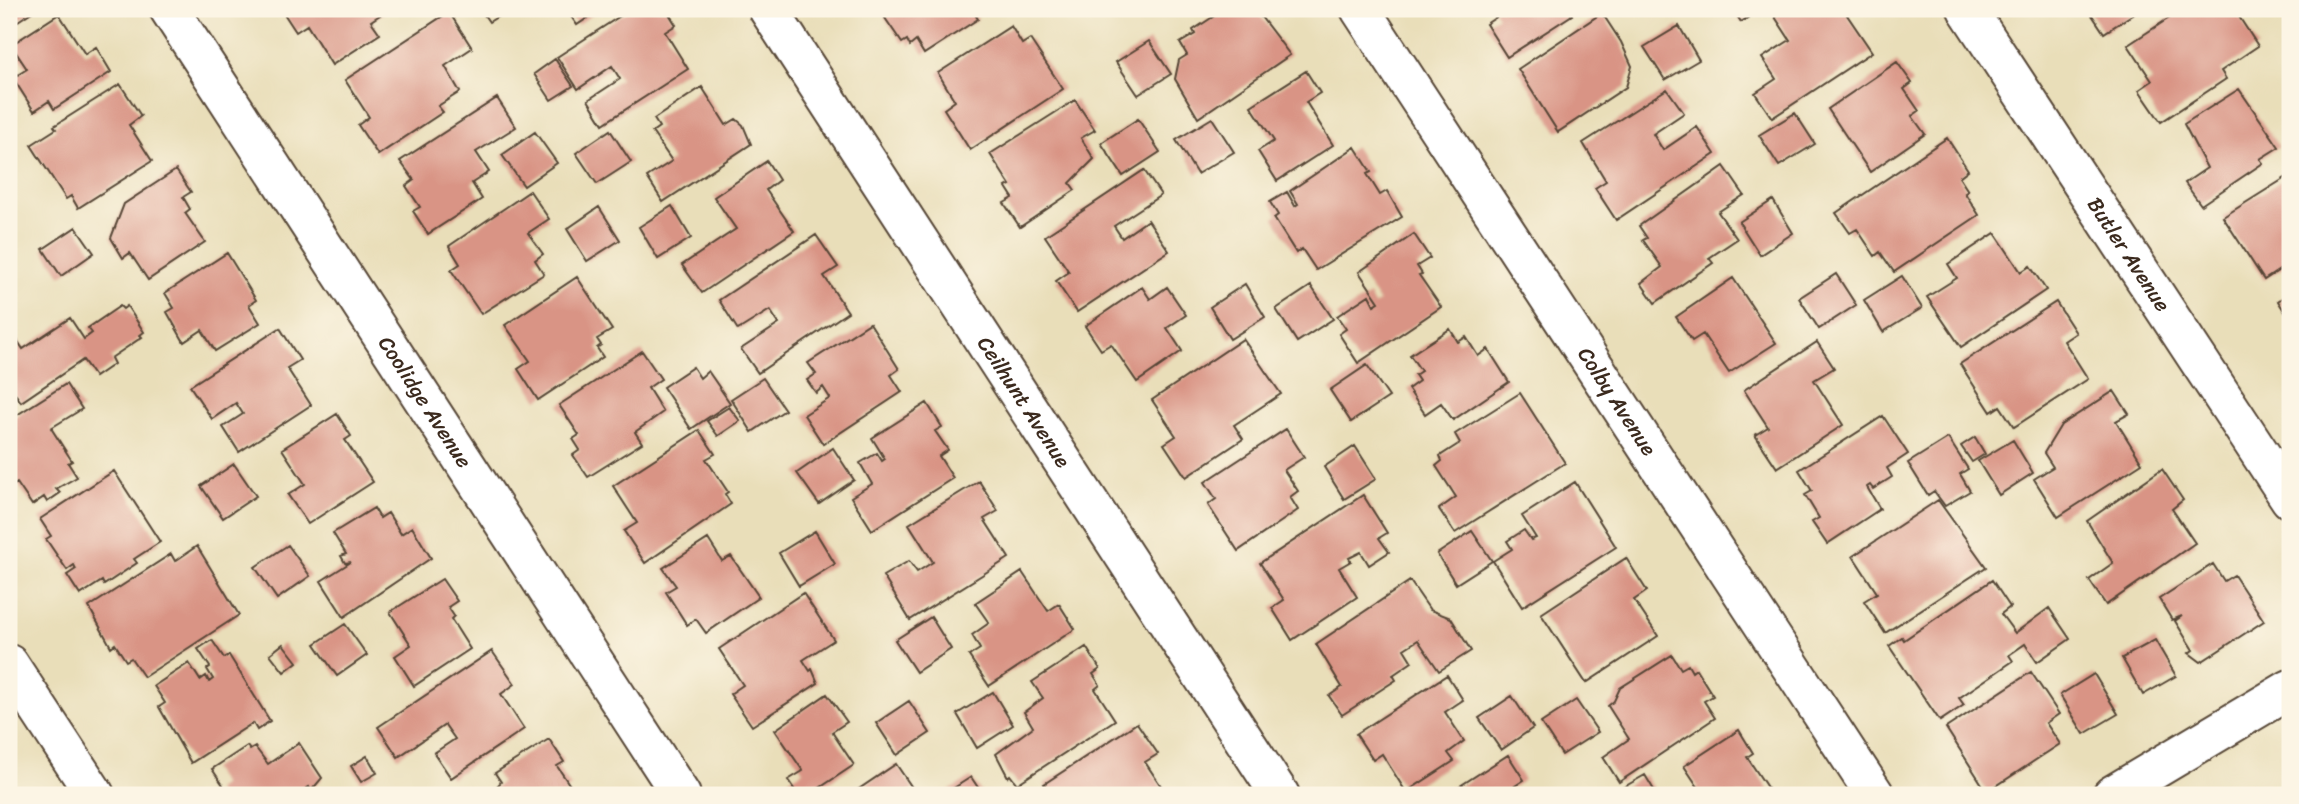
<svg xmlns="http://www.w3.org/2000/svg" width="2299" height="804" font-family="Sriracha,sans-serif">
<rect width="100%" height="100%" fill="#fcf5e5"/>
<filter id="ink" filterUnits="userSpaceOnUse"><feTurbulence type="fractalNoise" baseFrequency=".0143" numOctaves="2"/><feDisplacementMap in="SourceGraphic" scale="14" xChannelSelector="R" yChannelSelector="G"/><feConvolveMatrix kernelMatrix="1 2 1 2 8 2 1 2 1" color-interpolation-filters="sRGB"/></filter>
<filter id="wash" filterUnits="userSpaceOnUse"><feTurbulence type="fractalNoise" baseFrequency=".00686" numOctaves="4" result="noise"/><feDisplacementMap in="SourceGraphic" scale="28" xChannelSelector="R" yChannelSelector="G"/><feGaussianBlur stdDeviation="1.57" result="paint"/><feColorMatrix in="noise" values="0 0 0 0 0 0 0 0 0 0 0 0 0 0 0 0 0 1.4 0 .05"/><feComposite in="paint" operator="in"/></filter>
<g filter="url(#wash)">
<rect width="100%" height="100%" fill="#e9deb9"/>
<g id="blocks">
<!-- building -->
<path fill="#d99485" d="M9 9H36L9 27Z
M281 9H389L371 21 380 34 332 65 307 25 296 32Z
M480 9H510L489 22Z
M566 9H601L577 25Z
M631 9H666L676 25 665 32 688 69 603 124 588 100 620 79 612 66 578 89 557 57Z
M894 9H977L980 13 976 16 978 19 924 54 916 41 910 46 907 40 902 43 885 18 895 11Z
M1225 9H1255L1290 55 1198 118 1175 79 1179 60 1187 55 1180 43 1195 34 1193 30Z
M1493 9H1568L1572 15 1507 57 1486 24 1498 16Z
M1733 9H1761L1741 22Z
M1787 9H1856L1847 15 1872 52 1772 118 1755 93 1776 79 1762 58 1790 40 1775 17Z
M2088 9H2141L2104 33Z
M2183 9H2234L2258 46 2221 71 2226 79 2161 122 2139 90 2152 81 2128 45Z
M449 12 472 48 445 66 460 92 438 106 443 112 378 155 358 125 369 117 345 80Z
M1602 13 1621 42 1632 66 1626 87 1558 132 1518 69Z
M59 14 85 54 96 47 111 72 54 109 49 101 34 111 13 78 27 69 11 45Z
M1011 26 1022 44 1030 39 1063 89 970 150 944 109 955 101 938 73Z
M1679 26 1699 60 1665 80 1644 47Z
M1149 41 1171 74 1138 95 1116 62Z
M555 59 573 86 551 100 534 74Z
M1897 62 1912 83 1904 89 1919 111 1912 116 1925 134 1870 172 1828 109Z
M1306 71 1320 93 1306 102 1333 145 1277 181 1258 151 1274 141 1251 106Z
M120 84 141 116 129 125 152 161 78 208 71 196 66 199 31 145 56 129 54 126Z
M702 87 726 125 736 119 743 125 751 144 663 202 647 177 672 161 652 132 659 127 654 119Z
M1667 89 1684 113 1653 134 1663 150 1697 127 1715 154 1616 220 1595 188 1606 181 1583 143Z
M2239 89 2279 147 2260 159 2263 163 2201 205 2185 183 2207 168 2184 124Z
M497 98 516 127 476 152 489 172 472 183 482 199 428 234 413 211 420 207 406 186 414 180 400 161Z
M1075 100 1095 130 1081 138 1094 159 1070 183 1075 190 1020 227 1004 203 1013 198 1006 187 1010 185 990 154Z
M1795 113 1815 144 1779 166 1759 135Z
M1212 118 1234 152 1197 174 1176 140Z
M1138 119 1160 152 1123 176 1101 143Z
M610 130 631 162 597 184 576 153Z
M535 132 557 163 524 186 502 155Z
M1947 138 1968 170 1959 177 1968 191 1965 193 1979 215 1894 272 1880 252 1875 256 1857 229 1850 233 1836 213Z
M1355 147 1371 172 1367 174 1380 195 1387 191 1402 217 1316 270 1302 249 1296 253 1274 218 1278 215 1270 202 1287 192 1295 206 1298 204 1290 191Z
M767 161 779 180 766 190 794 231 702 293 682 265 736 229 714 197Z
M1724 166 1744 195 1718 212 1737 239 1709 258 1713 263 1655 303 1641 283 1662 267 1643 240 1647 238 1639 226Z
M176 170 191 192 183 197 190 209 185 213 205 242 148 280 130 253 123 258 111 238 124 204Z
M1144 170 1161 195 1114 226 1122 238 1148 220 1169 251 1077 312 1056 281 1069 272 1045 236Z
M2290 175V263L2264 280 2223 217Z
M530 191 549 219 528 233 543 254 535 260 544 274 481 314 451 270 460 264 449 246Z
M1773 200 1793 233 1760 255 1739 222Z
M672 206 691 238 658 259 639 227Z
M599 207 620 240 587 261 567 229Z
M76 227 94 253 61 276 43 249Z
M1995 233 2021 272 2030 266 2046 290 1961 347 1927 297 1957 278 1948 264Z
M1414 234 1430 258 1417 266 1422 274 1419 275 1441 307 1358 363 1339 334 1346 329 1337 316 1369 295 1374 305 1379 302 1359 272Z
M816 235 838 267 824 276 848 312 758 373 741 349 779 324 770 310 738 330 719 300Z
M227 253 256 300 249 305 260 323 215 351 202 330 184 342 167 312 174 308 165 293Z
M1836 274 1856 305 1819 329 1799 298Z
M1902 276 1922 308 1883 332 1864 300Z
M577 277 612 330 597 339 601 345 597 348 603 357 538 400 518 369 530 361 505 325Z
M1733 278 1776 343 1729 373 1703 334 1692 341 1676 317Z
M1245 284 1265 317 1230 339 1210 307Z
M1311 286 1333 319 1297 342 1276 309Z
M1142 287 1150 299 1167 287 1186 315 1167 328 1182 351 1137 382 1111 344 1101 350 1085 326Z
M2290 292V320L2278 301Z
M2056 302 2076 333 2064 341 2088 379 2014 427 2000 406 1991 412 1960 364Z
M120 306 123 309 127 306 144 332 140 335 142 337 111 358 114 364 95 377 83 360 21 402 16 395 9 400V328L23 349 70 318 84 339 92 333 88 328Z
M870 323 899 369 891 375 902 392 823 444 804 415 830 398 823 387 816 393 807 380 816 374 808 363Z
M280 328 300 360 287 368 311 405 239 452 223 427 243 414 236 403 212 419 190 386Z
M1450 329 1458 342 1466 337 1478 356 1488 349 1509 382 1453 420 1441 403 1425 414 1408 389 1419 381 1415 375 1421 371 1410 355Z
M1243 339 1281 394 1234 425 1243 439 1186 477 1164 444 1176 436 1152 400Z
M1817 342 1834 368 1814 380 1843 425 1777 468 1755 435 1768 427 1744 390Z
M642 351 661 379 648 388 663 412 635 432 642 443 588 477 573 455 580 450 573 439 579 435 559 405Z
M1367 365 1389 397 1351 422 1330 390Z
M693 367 700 378 708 371 730 403 691 429 663 387Z
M763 378 785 410 752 432 731 399Z
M66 384 82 409 51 428 72 461 68 463 77 477 56 489 60 493 47 502 44 497 32 505 17 483 9 488V420Z
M2114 391 2129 414 2116 421 2142 463 2058 517 2034 479 2053 467 2044 453 2061 425Z
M1520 393 1565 463 1455 533 1439 509 1456 497 1436 466 1442 461 1440 456 1460 443 1455 434Z
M927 403 942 427 935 431 948 450 939 456 953 478 872 530 851 497 872 484 860 463 877 453 882 461 885 459 872 438Z
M729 407 740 421 718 436 707 421Z
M337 414 351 436 345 440 373 482 308 524 288 495 305 484 282 449Z
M1883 416 1908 454 1887 468 1892 477 1873 489 1870 485 1867 487 1880 509 1827 544 1812 522 1819 518 1805 495 1812 491 1799 470Z
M1286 429 1304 457 1284 470 1298 491 1290 497 1298 510 1238 551 1208 505 1216 499 1205 482Z
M699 430 715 454 706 459 728 492 725 494 731 504 645 563 624 531 637 523 613 486Z
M1975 437 1985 454 1972 462 1961 446Z
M1948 438 1968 469 1960 474 1970 491 1945 506 1934 491 1928 495 1908 463Z
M2013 440 2033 473 1999 495 1978 461Z
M1355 446 1376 479 1344 499 1324 467Z
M833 448 854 480 819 504 797 473Z
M234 464 256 496 223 518 201 486Z
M2162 469 2183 500 2172 509 2195 543 2106 605 2089 580 2113 563 2087 521Z
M114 471 160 542 134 559 137 563 104 585 102 581 80 595 67 575 76 569 74 565 67 570 46 539 51 536 40 519Z
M979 481 998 511 984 519 1009 558 910 620 883 576 909 561 917 572 933 562 909 524Z
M1575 482 1616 547 1522 607 1493 561 1512 549 1507 541 1524 530 1531 540 1536 538 1522 516Z
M1363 495 1387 533 1379 538 1389 552 1369 565 1361 552 1349 558 1351 561 1339 568 1357 597 1292 640 1272 608 1284 600 1260 563Z
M1938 500 1986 567 1885 633 1864 601 1877 593 1853 556Z
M374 508 380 518 388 513 401 534 412 527 431 558 344 617 321 581 351 562 345 563 341 556 346 554 333 533Z
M815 531 835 564 799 586 779 553Z
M1472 531 1492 561 1456 584 1437 554Z
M708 539 722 561 731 556 759 597 706 633 696 619 687 625 666 592 676 586 663 568Z
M288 545 310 576 277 599 255 567Z
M197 546 239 615 144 677 131 658 126 661 115 644 111 647 89 607 171 554 175 561Z
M1626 558 1647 591 1634 600 1658 636 1586 683 1541 614Z
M2213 564 2224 581 2234 575 2264 621 2201 662 2189 653 2193 650 2175 621 2182 616 2172 620 2159 599Z
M1022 572 1048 611 1059 604 1075 629 989 686 969 656 980 649 972 635 989 623 975 603Z
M442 579 457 601 448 607 454 616 451 619 470 649 414 686 395 656 411 645 390 612Z
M1992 580 2010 607 2001 614 2015 633 2049 608 2070 639 2037 662 2025 644 2009 655 2013 661 1959 698 1964 705 1940 721 1889 646 1902 637 1904 640Z
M1410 581 1430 610 1451 618 1471 651 1439 671 1418 640 1404 649 1412 662 1393 675 1396 680 1342 715 1329 696 1342 687 1316 644Z
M803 593 834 640 803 660 810 671 812 669 818 683 752 726 730 694 743 685 719 649Z
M931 617 951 649 916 672 895 640Z
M345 624 367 655 337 676 315 644Z
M212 640 224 658 229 655 270 721 257 730 253 723 191 763 159 707 165 703 154 686 189 663 200 680 206 676 209 682 213 679 207 669 210 667 198 649Z
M2155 640 2176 676 2143 695 2122 658Z
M283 644 297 662 284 672 270 654Z
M1086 647 1100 669 1093 674 1100 685 1095 689 1115 720 1017 784 1010 775 1008 777 996 754 1033 727 1024 712 1043 698 1032 682Z
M492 651 515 684 501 694 524 729 451 778 434 753 455 739 445 725 398 757 378 727Z
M1672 655 1681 669 1688 665 1692 672 1696 669 1713 696 1704 701 1715 718 1619 782 1603 757 1629 739 1608 706 1614 701 1620 688Z
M2031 672 2059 714 2046 723 2060 744 1987 792 1946 728Z
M2094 674 2118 714 2084 734 2060 695Z
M1447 675 1463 700 1445 712 1464 741 1448 753 1454 761 1406 792 1382 754 1373 760 1356 734Z
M993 692 1013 725 977 748 957 714Z
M827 694 847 722 832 732 854 765 809 795H798L788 780 803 771 775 730Z
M1512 696 1533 728 1501 750 1479 718Z
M1576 700 1598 732 1562 755 1541 723Z
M909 701 930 733 897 755 876 723Z
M1137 723 1158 754 1145 762 1167 795H1052L1044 784Z
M1739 730 1753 753 1747 757 1772 795H1686L1698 787 1684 766Z
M549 739 564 762 557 766 571 787 565 791 567 795H489L501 782 495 773Z
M299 743 322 778 311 791 309 787 296 795H219L216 790 223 785 212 769 247 746 250 750 255 747 268 764Z
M1508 755 1524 780 1501 795H1446Z
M367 756 377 773 361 782 351 766Z
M896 764 913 789 904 795H850Z
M1645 775 1657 795H1610Z
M971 777 983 795H943Z"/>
</g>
</g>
<g filter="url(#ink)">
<use href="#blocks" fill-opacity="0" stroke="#554535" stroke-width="2"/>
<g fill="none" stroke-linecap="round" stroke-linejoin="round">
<!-- street casing -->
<g stroke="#554535" stroke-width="42">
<g id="street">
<path id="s1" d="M169 9 681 795"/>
<path id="s2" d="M768 9 1280 795"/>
<path id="s3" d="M1360 9 1875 795"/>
<path id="s4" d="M1967 9 2290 499"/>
<path d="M9 664 95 795"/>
<path d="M2112 795 2290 689"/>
</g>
</g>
<!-- street -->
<use href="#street" stroke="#fff" stroke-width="38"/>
</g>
</g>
<g text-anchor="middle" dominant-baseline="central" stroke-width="6" stroke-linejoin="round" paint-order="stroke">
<!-- street labels -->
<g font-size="21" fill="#3b2a1e" stroke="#fcf5e5">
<text stroke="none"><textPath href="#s4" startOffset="294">Butler Avenue</textPath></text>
<text stroke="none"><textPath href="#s1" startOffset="469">Coolidge Avenue</textPath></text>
<text stroke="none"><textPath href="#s2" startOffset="469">Ceilhunt Avenue</textPath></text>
<text stroke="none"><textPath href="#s3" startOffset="469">Colby Avenue</textPath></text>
</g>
</g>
<!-- margin -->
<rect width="2299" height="804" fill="none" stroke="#fcf5e5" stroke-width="35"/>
</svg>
